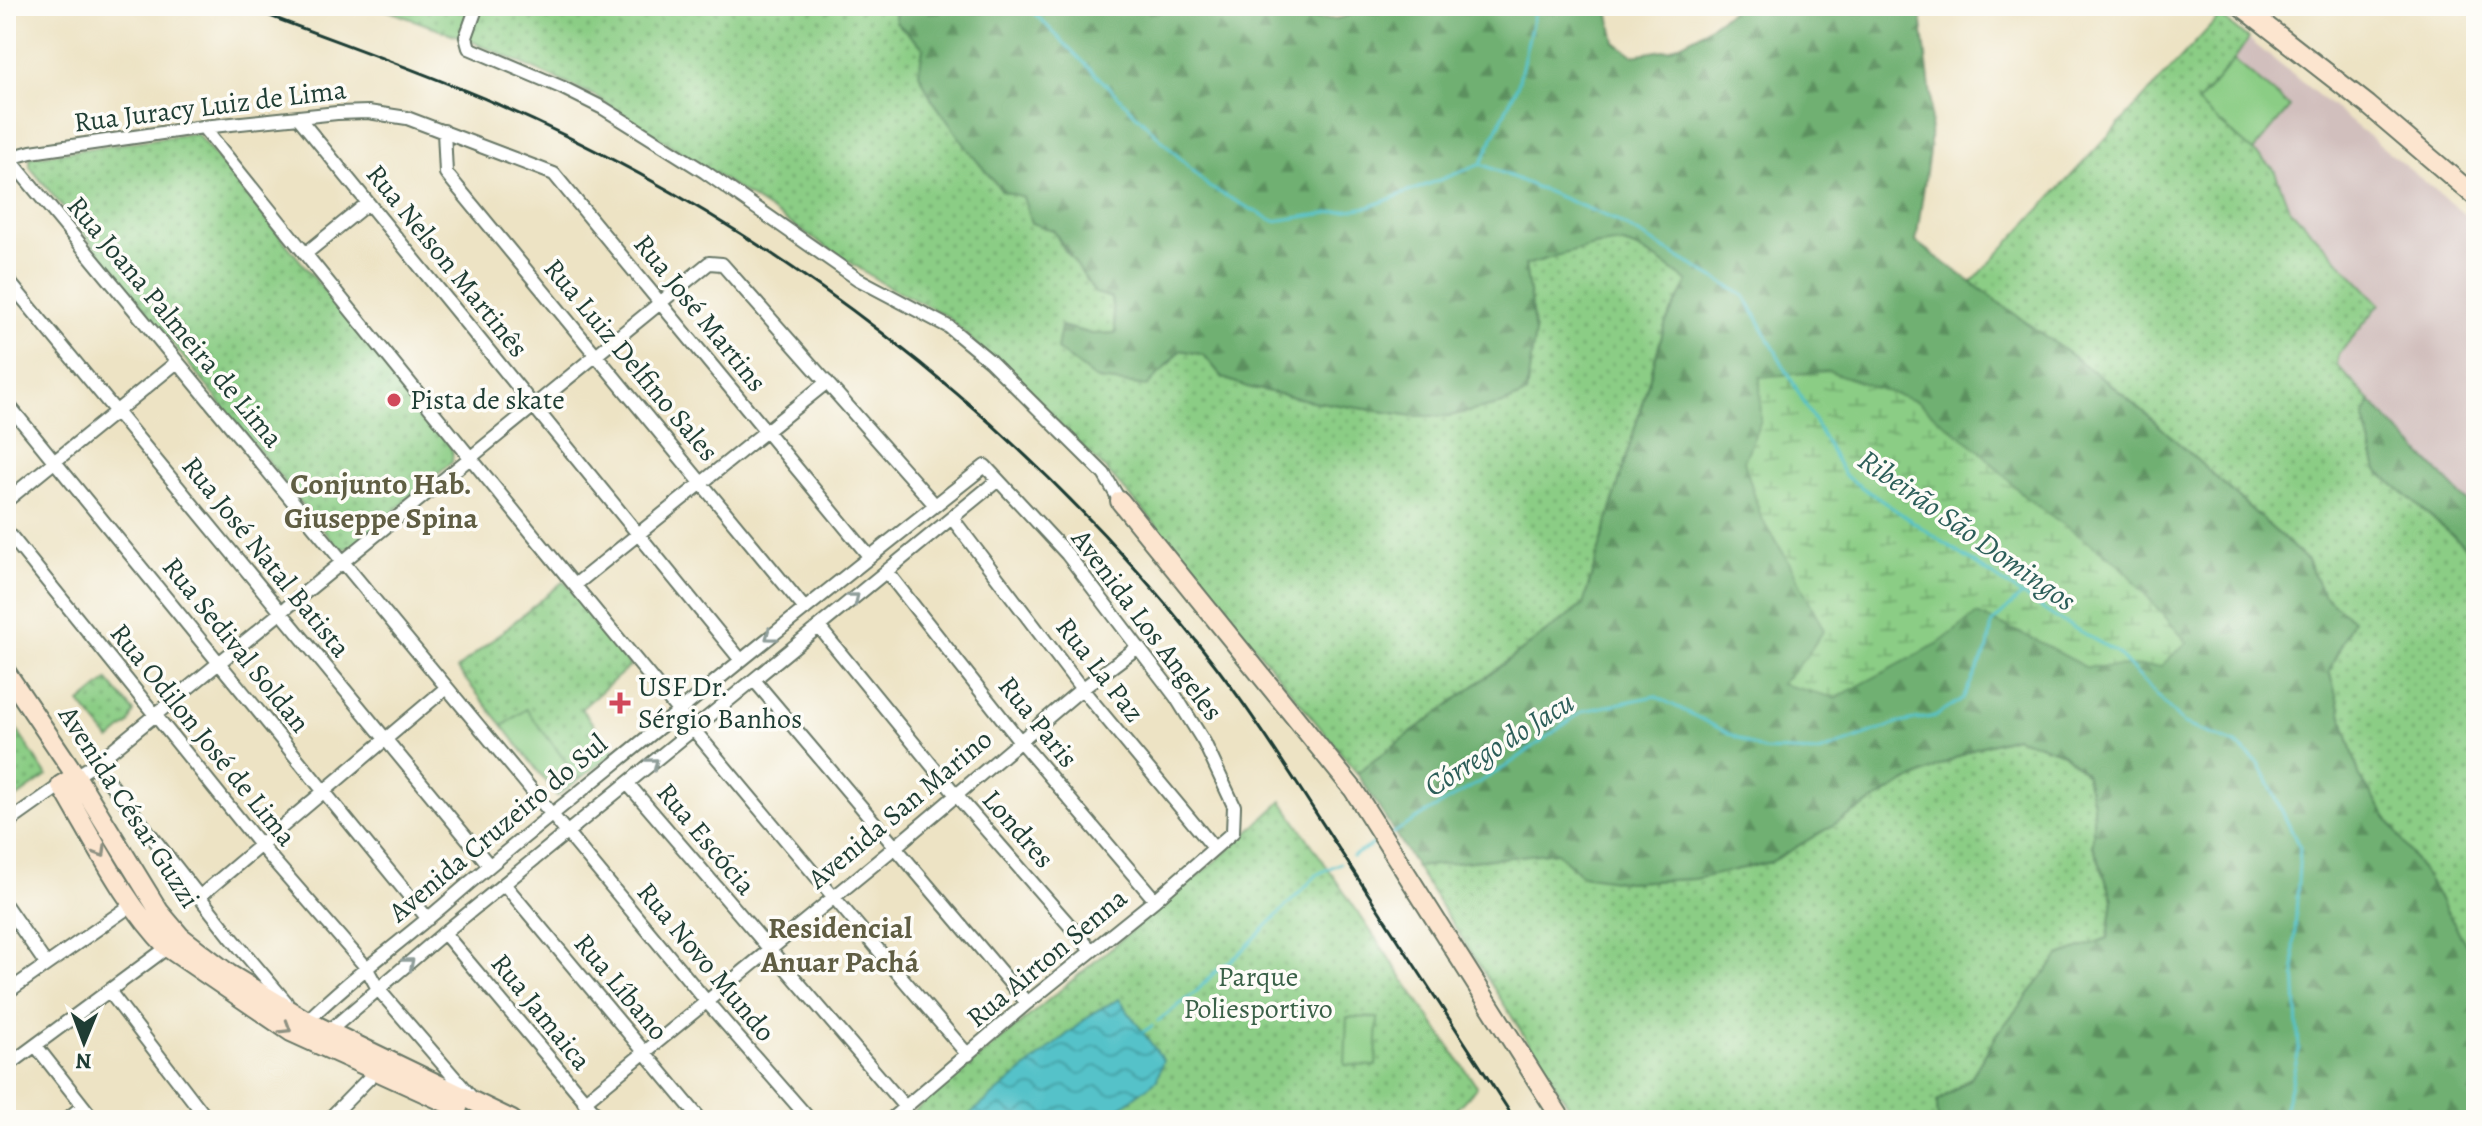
<svg xmlns="http://www.w3.org/2000/svg" width="2482" height="1126" font-family="Alegreya,serif">
<defs>
<pattern id="grass-dots" width="8" height="8" patternUnits="userSpaceOnUse" patternTransform="scale(2)"><rect width="8" height="8" fill="#8bcd85"/><path d="M2 2h.1M6 6h.1" fill="none" stroke="#71a86e" stroke-width="1.8" stroke-linecap="round"/></pattern>
<pattern id="forest-firs" width="22" height="20" patternUnits="userSpaceOnUse" patternTransform="scale(2)"><rect width="22" height="20" fill="#70b072"/><path d="M5 1l3.5 6h-7zM16 11l3.5 6h-7z" fill="#5b905e"/></pattern>
<pattern id="wetland-marsh" width="20" height="14" patternUnits="userSpaceOnUse" patternTransform="scale(2)"><rect width="20" height="14" fill="#8bcd85"/><path d="M1 5h8M5 5V1M11 12h8M15 12V8" fill="none" stroke="#71a86e"/></pattern>
<pattern id="water-waves" width="16" height="10" patternUnits="userSpaceOnUse" patternTransform="scale(2)"><rect width="16" height="10" fill="#54c2c9"/><path d="M0 5q4-4 8 0t8 0" fill="none" stroke="#459fa4"/></pattern>
</defs>
<rect width="100%" height="100%" fill="#fdfcf7"/>
<filter id="ink" filterUnits="userSpaceOnUse"><feTurbulence type="fractalNoise" baseFrequency=".0125" numOctaves="2"/><feDisplacementMap in="SourceGraphic" scale="16" xChannelSelector="R" yChannelSelector="G"/><feConvolveMatrix kernelMatrix="1 2 1 2 8 2 1 2 1" color-interpolation-filters="sRGB"/></filter>
<filter id="wash" filterUnits="userSpaceOnUse"><feTurbulence type="fractalNoise" baseFrequency=".006" numOctaves="4" result="noise"/><feDisplacementMap in="SourceGraphic" scale="32" xChannelSelector="R" yChannelSelector="G"/><feGaussianBlur stdDeviation="1.8" result="paint"/><feColorMatrix in="noise" values="0 0 0 0 0 0 0 0 0 0 0 0 0 0 0 0 0 1.4 0 .05"/><feComposite in="paint" operator="in"/></filter>
<g filter="url(#wash)">
<rect width="100%" height="100%" fill="#ede3c4"/>
<!-- industrial -->
<path fill="#d1bfbd" d="M2220 16 2476 223V962L2434 889 1971 283Z"/>
<!-- grass -->
<path fill="url(#grass-dots)" stroke="#55855c" stroke-width="2" d="M376 6H894L896 22 923 47 1023 197 1053 230 1065 251 1111 298 1116 333 1092 334 1062 326 1058 349 1169 365 1180 350 1204 355 1223 378 1248 387 1312 401 1413 416H1450L1535 333 1525 265C1545 260 1606 239 1623 244 1648 251 1669 267 1689 282L1666 322 1583 605 1357 773 1153 521 1105 469 947 316 885 285 595 96 471 41Z
M2220 16 2248 39 2234 60 2197 103 2274 169 2289 208 2380 304 2339 354 2337 365 2370 401 2364 418 2377 470 2476 556V962L2434 889 2360 777 2329 671 2352 620 2323 595 2307 560 2144 412 2105 380 1971 283Z
M196 133 447 441 453 452 452 462 352 547 344 549 335 545 30 167V157Z
M564 581 630 666 581 709 616 752 579 779 526 710 503 726 457 669Z
M108 680 134 712 129 724 110 740 80 703Z
M6 713 47 776 6 805Z
M2015 737 2063 753 2085 773 2093 802V845L2113 899 2108 938 2059 957 1998 1033 1972 1076 1937 1102 1938 1120H1578L1416 867 1557 852 1627 882 1694 879 1771 862 1895 788 1975 748Z
M1282 801 1477 1087 1446 1120H904L1235 845Z"/>
<!-- forest -->
<path fill="url(#forest-firs)" stroke="#487653" stroke-width="2" d="M894 6H1270C1300 15 1337 30 1364 6H1607L1615 42 1633 55 1670 49 1698 35 1738 6H1920L1931 97 1930 144 1916 242 2105 380 2144 412 2307 560 2323 595 2353 620 2329 671 2360 777 2434 889 2476 962V1120H1938L1937 1102 1970 1079 1998 1033 2059 956 2108 938 2113 899 2093 845V802L2085 773 2063 753 2015 737 1975 748 1895 788 1771 862 1694 879 1627 882 1581 875 1557 852 1416 867 1357 773 1583 605 1666 322 1688 282C1669 267 1648 251 1623 244 1606 239 1545 260 1525 265L1535 333 1526 394 1503 404 1450 416H1413L1312 401 1247 387 1223 378 1204 355 1181 350 1148 386 1097 380 1057 349 1061 326 1092 334 1116 333 1111 298 1095 293 1053 230 1031 223 1023 197 1002 191 972 155 931 98 919 73 923 47 896 22Z
M2370 401 2476 511V556L2377 470 2364 418Z"/>
<!-- wetland -->
<path fill="url(#wetland-marsh)" stroke="#55855c" stroke-width="2" d="M1829 371 1917 402 1980 451 2025 497 2119 564 2187 642 2161 666 2085 667 2036 640 1977 614 1939 643 1836 698 1781 684 1806 657 1824 630 1789 562 1761 517 1744 461 1761 420 1760 377Z"/>
<!-- garden -->
<path fill="#8bcd85" stroke="#55855c" stroke-width="2" d="M2234 60 2290 107 2253 151 2197 103Z
M526 709 579 779 557 796 503 726Z
M1347 1017 1378 1018 1376 1066 1345 1065Z"/>
<!-- water -->
<path fill="url(#water-waves)" stroke="#3a807e" stroke-width="2" d="M1119 999 1163 1060 1157 1080 1104 1120H963L1094 1012Z"/>
<g fill="none" stroke-linecap="round" stroke-linejoin="round">
<!-- stream -->
<path stroke="#54c2c9" stroke-width="3" d="M1027 6 1209 187 1274 221 1369 207 1481 164 1615 220 1745 296 1845 476 2053 616 2116 652 2184 724 2236 744 2259 764 2300 848 2294 948 2299 1050 2282 1120
M1481 164 1518 84 1536 6
M1391 834 1505 767 1583 711 1655 696 1762 750 1819 752 1899 723 1936 716 1963 698 1988 648 1992 623 2022 595
M1353 856 1377 842
M1158 1021 1196 992 1215 972 1237 956 1318 874 1340 863
M1143 1032 1152 1026"/>
</g>
</g>
<g filter="url(#ink)">
<g fill="none" stroke-linecap="round" stroke-linejoin="round">
<!-- street casing -->
<g stroke="#677766" stroke-width="16">
<path id="street" d="M477 6 466 37 469 48 561 87 603 108 705 172 858 279 949 327 990 361 1104 474 1120 501
M298 117 740 659
M203 127C454 439 707 751 968 1055
M444 131 446 173 805 609
M8 157 707 1002 810 1120
M6 159 31 152 203 127 337 113 368 112 407 118 554 174 869 556
M305 254 368 203
M6 278 489 865
M6 402 428 919
M6 501 177 362
M952 518 1082 689 1214 848
M6 530 260 845 366 967 378 989 472 1098
M887 572 1020 741 1155 900
M575 585 827 382
M819 627 956 795 1091 950
M754 680 1027 1003
M95 764 231 937 286 1002
M76 776 95 764 709 263 722 264 935 505
M628 784 905 1107
M6 824 61 785
M505 885 701 1120
M199 897 446 688
M6 906 46 964
M444 933 601 1120
M109 991 208 1120
M6 993 133 904
M302 1017 307 1021C350 978 399 944 445 904 521 837 601 776 678 712 780 628 882 547 985 466L1067 554 1176 697 1204 742 1234 806 1233 832 1155 900 1027 1003 890 1120
M328 1032 444 933 998 480
M36 1046 94 1120
M6 1067 172 944
M584 1102 894 848 1078 692 1138 647
M66 1120 83 1106
M328 1120 379 1068"/>
</g>
<!-- secondary casing -->
<g stroke="#677766" stroke-width="22">
<path id="secondary" d="M2241 6 2368 105 2476 197
M1120 501 1353 789 1562 1120
M6 672 76 776 159 911 181 937 229 974 307 1021 512 1120
M76 776 61 785C94 840 123 902 168 948L291 1032 458 1108"/>
</g>
<!-- street -->
<use href="#street" stroke="#fff" stroke-width="12"/>
<!-- secondary -->
<use href="#secondary" stroke="#fce5cf" stroke-width="18"/>
<!-- rail -->
<path stroke="#1f3d34" stroke-width="3" d="M244 6C328 39 414 68 497 104 771 224 1015 413 1201 647 1252 711 1295 781 1339 849 1398 939 1456 1030 1515 1120"/>
</g>
<!-- one-way arrows -->
<defs><path id="oneway-chevron" d="M-2-3.5L2.5 0L-2 3.5" fill="none" stroke-width="1.6" stroke-linecap="round" stroke-linejoin="round" transform="scale(2)"/></defs>
<g stroke="#8f9e9a">
<use href="#oneway-chevron" transform="translate(854 598) rotate(-39)"/>
<use href="#oneway-chevron" transform="translate(770 636) rotate(143)"/>
<use href="#oneway-chevron" transform="translate(653 763) rotate(-39)"/>
<use href="#oneway-chevron" transform="translate(409 963) rotate(-40)"/>
</g>
<g stroke="#8e9182">
<use href="#oneway-chevron" transform="translate(101 852) rotate(59)"/>
<use href="#oneway-chevron" transform="translate(286 1028) rotate(32)"/>
</g>
</g>
<!-- markers -->
<g fill="#d1495b" stroke="#fdfcf7" stroke-width="3">
<circle cx="394" cy="400" r="8"/>
<path d="M616 691h8v8h8v8h-8v8h-8v-8h-8v-8h8z"/>
</g>
<g text-anchor="middle" dominant-baseline="central" stroke-width="7" stroke-linejoin="round" paint-order="stroke">
<!-- street labels -->
<g font-size="28" fill="#1f3d34" stroke="#fdfcf7">
<text transform="translate(210 106) rotate(-7)">Rua Juracy Luiz de Lima</text>
<text transform="translate(447 261) rotate(51)">Rua Nelson Martinês</text>
<text transform="translate(700 313) rotate(51)">Rua José Martins</text>
<text transform="translate(175 322) rotate(50)">Rua Joana Palmeira de Lima</text>
<text transform="translate(631 360) rotate(50)">Rua Luiz Delfino Sales</text>
<text transform="translate(266 557) rotate(51)">Rua José Natal Batista</text>
<text transform="translate(1147 625) rotate(53)">Avenida Los Angeles</text>
<text transform="translate(236 645) rotate(51)">Rua Sedival Soldan</text>
<text transform="translate(1100 670) rotate(52)">Rua La Paz</text>
<text transform="translate(1038 722) rotate(51)">Rua Paris</text>
<text transform="translate(203 735) rotate(51)">Rua Odilon José de Lima</text>
<text transform="translate(129 807) rotate(57)">Avenida César Guzzi</text>
<text transform="translate(900 809) rotate(-40)">Avenida San Marino</text>
<text transform="translate(498 828) rotate(-40)">Avenida Cruzeiro do Sul</text>
<text transform="translate(1018 829) rotate(49)">Londres</text>
<text transform="translate(706 839) rotate(50)">Rua Escócia</text>
<text transform="translate(1047 958) rotate(-40)">Rua Airton Senna</text>
<text transform="translate(706 962) rotate(50)">Rua Novo Mundo</text>
<text transform="translate(621 987) rotate(50)">Rua Líbano</text>
<text transform="translate(541 1012) rotate(51)">Rua Jamaica</text>
</g>
<!-- poi labels -->
<g font-size="28" fill="#1f3d34" stroke="#fdfcf7" text-anchor="start">
<text x="410" y="400">Pista de skate</text>
<text x="638" y="687">USF Dr.<tspan x="638" dy="32">Sérgio Banhos</tspan></text>
</g>
<!-- park labels -->
<g font-size="28" fill="#3a6148" stroke="#fdfcf7">
<text x="1258" y="977">Parque<tspan x="1258" dy="32">Poliesportivo</tspan></text>
</g>
<!-- neighbourhood labels -->
<g font-size="30" font-weight="bold" fill="#605e43" stroke="#fdfcf7">
<text x="381" y="484">Conjunto Hab.<tspan x="381" dy="34">Giuseppe Spina</tspan></text>
<text x="840" y="928">Residencial<tspan x="840" dy="34">Anuar Pachá</tspan></text>
</g>
<!-- water labels -->
<g font-size="30" font-style="italic" fill="#2c5e59" stroke="#fdfcf7">
<text transform="translate(1967 530) rotate(35)">Ribeirão São Domingos</text>
<text transform="translate(1499 744) rotate(-32)">Córrego do Jacu</text>
</g>
</g>
<!-- margin -->
<rect width="2482" height="1126" fill="none" stroke="#fdfcf7" stroke-width="32"/>
<!-- north arrow -->
<g transform="translate(84 1042) rotate(181)" stroke="#fdfcf7" stroke-width="6" paint-order="stroke">
<path d="M0-6L14 30L0 20L-14 30Z" fill="#1f3d34"/>
<text y="-12" font-size="22" font-weight="bold" text-anchor="middle" fill="#1f3d34">N</text>
</g>
</svg>
